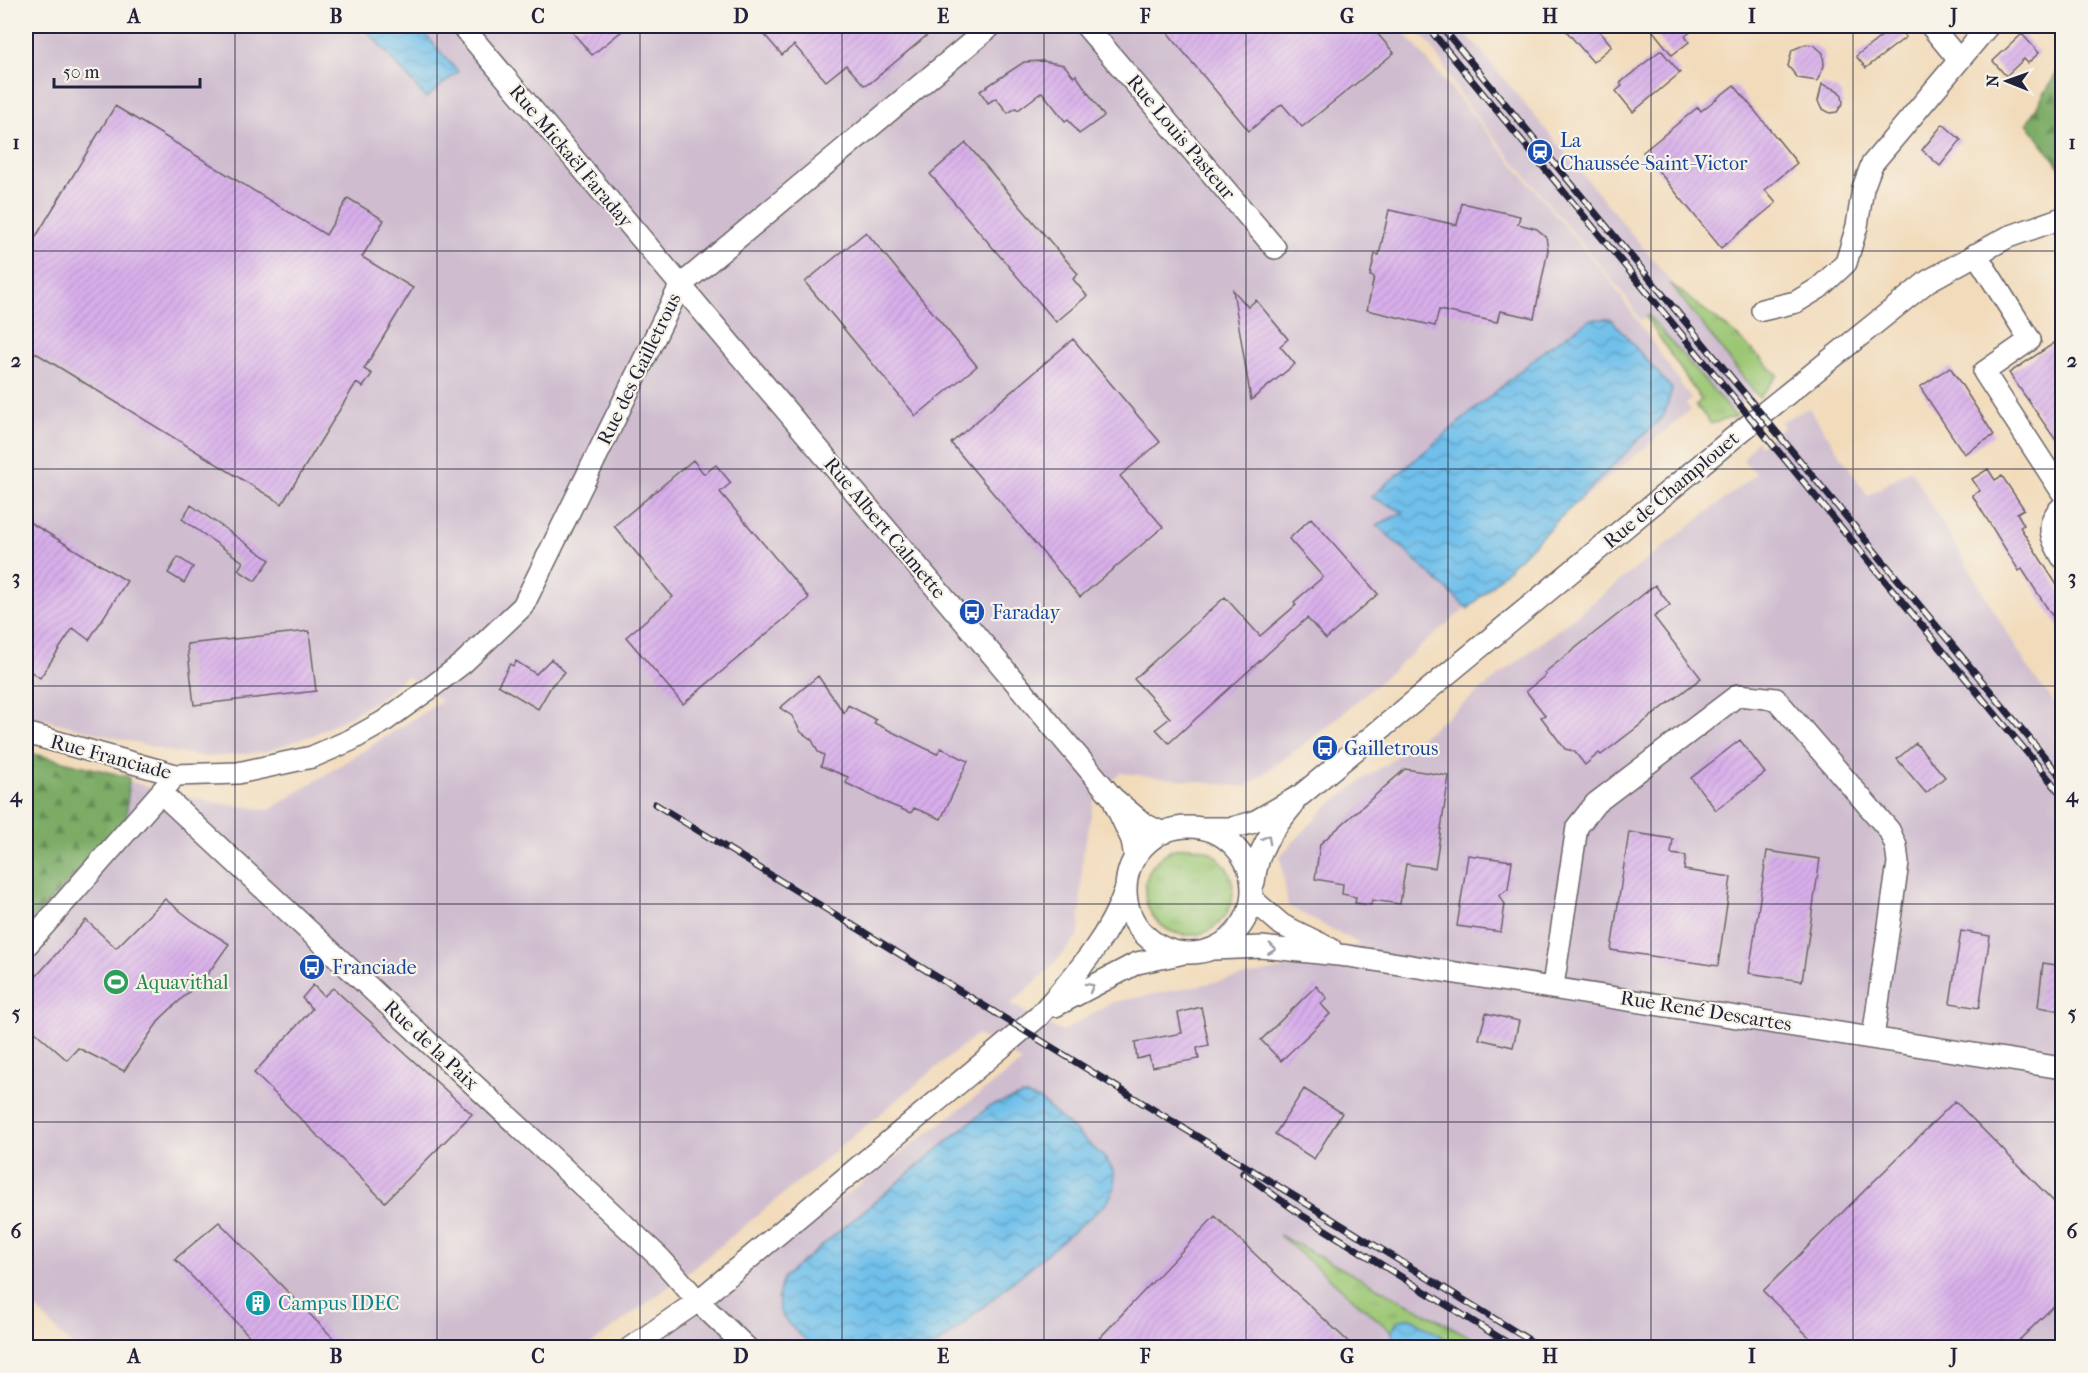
<svg xmlns="http://www.w3.org/2000/svg" width="2088" height="1373" font-family="'IM FELL French Canon',serif">
<defs>
<pattern id="grass-tufts" width="24" height="20" patternUnits="userSpaceOnUse" patternTransform="scale(1.5)"><rect width="24" height="20" fill="#9bc774"/><path d="M3 7l-1-3M5 7V3M7 7l1-3M15 17l-1-3M17 17v-4M19 17l1-3" fill="none" stroke="#85ab65"/></pattern>
<pattern id="forest-firs" width="22" height="20" patternUnits="userSpaceOnUse" patternTransform="scale(1.5)"><rect width="22" height="20" fill="#7cac66"/><path d="M5 1l3.5 6h-7zM16 11l3.5 6h-7z" fill="#658c55"/></pattern>
<pattern id="water-waves" width="16" height="10" patternUnits="userSpaceOnUse" patternTransform="scale(1.5)"><rect width="16" height="10" fill="#70c0eb"/><path d="M0 5q4-4 8 0t8 0" fill="none" stroke="#5c9cc0"/></pattern>
<pattern id="building-hatch" width="6" height="6" patternUnits="userSpaceOnUse" patternTransform="scale(1.5)"><rect width="6" height="6" fill="#d8afea"/><path d="M-1 1l2-2M0 6l6-6M5 7l2-2" fill="none" stroke="#b996ca"/></pattern>
</defs>
<rect width="100%" height="100%" fill="#f7f3e8"/>
<filter id="ink" filterUnits="userSpaceOnUse"><feTurbulence type="fractalNoise" baseFrequency=".0167" numOctaves="2"/><feDisplacementMap in="SourceGraphic" scale="12" xChannelSelector="R" yChannelSelector="G"/><feConvolveMatrix kernelMatrix="1 2 1 2 8 2 1 2 1" color-interpolation-filters="sRGB"/></filter>
<filter id="wash" filterUnits="userSpaceOnUse"><feTurbulence type="fractalNoise" baseFrequency=".008" numOctaves="4" result="noise"/><feDisplacementMap in="SourceGraphic" scale="24" xChannelSelector="R" yChannelSelector="G"/><feGaussianBlur stdDeviation="1.35" result="paint"/><feColorMatrix in="noise" values="0 0 0 0 0 0 0 0 0 0 0 0 0 0 0 0 0 1.4 0 .05"/><feComposite in="paint" operator="in"/></filter>
<g filter="url(#wash)">
<rect width="100%" height="100%" fill="#f2dbbb"/>
<!-- industrial -->
<path fill="#cfbdcf" d="M26 26H1399L1611 282 1691 399 1686 404 1691 409 1555 522 1468 606 1322 731 1246 787 1121 773 1095 797 1083 853 1079 935 1049 969 1011 1004 1062 1032 1113 1002 1287 968 1360 944 1288 906 1280 856 1326 808 1369 775 1388 763 1756 474 1743 460 1757 440 1760 446 1784 426 1780 422 1809 408 1868 496 1910 469 2031 673 2062 712V1347H1487L1461 1332 1462 1347H644L1022 1062 977 1034 685 1275 587 1347H73L26 1299V755L206 801 269 810 442 701 406 676 377 700 349 717 313 735 264 752 208 757 168 751 26 715Z
M1414 26H1455L1467 34 1656 263 1756 391 1731 411 1648 315 1641 321 1625 296 1465 102 1432 47Z"/>
<!-- grass -->
<path fill="url(#grass-tufts)" stroke="#5e7458" stroke-width="1.5" d="M1670 283 1734 333 1778 375 1759 398Z
M1648 315 1731 411 1737 416 1711 424 1696 405 1701 400 1646 317Z
M1145 891a44 44 0 1 1 88 0a44 44 0 1 1-88 0Z
M1279 1235 1461 1332 1487 1347H1458L1411 1318 1397 1321 1392 1332Z"/>
<!-- forest -->
<path fill="url(#forest-firs)" stroke="#4f6750" stroke-width="1.5" d="M2062 64V168L2061 169 2027 123Z
M26 752 129 777 126 822 26 926Z"/>
<!-- water -->
<path fill="url(#water-waves)" stroke="#497193" stroke-width="1.5" d="M363 26H418L458 72 426 98Z
M1591 319H1611L1672 389 1664 415 1468 609 1377 525 1404 512 1371 497 1546 349Z
M1023 1095 1040 1100 1106 1159 1114 1172 1115 1187 1107 1203 935 1347H814C788 1323 769 1316 783 1278L990 1106Z
M1411 1318 1458 1347H1397L1394 1345 1392 1332 1397 1321Z"/>
<g id="blocks">
<!-- building -->
<path fill="url(#building-hatch)" d="M567 26H628L592 55Z
M757 26H938L870 83 864 85 846 65 826 81 794 45 782 55Z
M1162 26H1371L1394 53 1302 127 1282 104 1249 131Z
M1562 26H1595L1612 46 1593 62Z
M1649 26H1699L1685 36 1689 42 1672 55Z
M1895 26 1906 37 1866 68 1856 56Z
M2022 34 2039 53 2028 63 2024 59 2006 76 1993 61Z
M1806 44 1814 45 1823 53 1824 66 1817 81 1798 78 1788 66 1792 50Z
M1661 50 1680 73 1633 112 1616 91 1622 86 1620 83Z
M1043 61 1064 65 1074 77 1076 75 1104 116 1079 134 1068 119 1065 121 1042 92 1018 110 1016 108 1008 113 996 98 988 103 980 91 1024 62Z
M1822 84 1837 90 1842 95 1843 103 1837 112 1830 113 1821 108 1818 101Z
M1734 85 1797 163 1765 190 1776 203 1721 248 1643 152 1698 107 1701 111Z
M115 106 326 235 348 198 384 220 362 257 413 288 364 369 372 374 363 387 356 383 282 504 26 347V253Z
M1943 124 1961 140 1940 166 1922 150Z
M966 143 1078 274 1073 279 1087 296 1056 322 930 174Z
M1462 203 1520 216 1518 224 1537 229 1546 237 1548 250 1534 318 1500 311 1497 322 1439 310 1435 326 1367 310 1374 277 1370 276 1375 254 1379 255 1389 210 1457 225Z
M866 232 977 366 916 416 805 282Z
M1233 290 1248 307 1256 300 1288 339 1280 346 1295 364 1251 400Z
M2062 338V449L2009 373Z
M1073 339 1160 442 1120 476 1163 527 1080 597 951 443Z
M1950 367 1994 435 1964 454 1920 387Z
M693 460 704 474 716 465 731 483 720 492 809 598 683 704 626 637 673 597 614 526Z
M1988 469 1995 480 2002 476 2024 509 2017 513 2024 525 2020 527 2062 593V631L2022 569 2019 571 1972 495 1980 491 1972 479Z
M191 505 270 560 255 581 238 570 243 562 182 519Z
M1311 518 1378 594 1326 639 1307 618 1169 743 1156 729 1170 718 1134 679 1225 597 1260 636 1296 605 1294 602 1323 577 1289 539Z
M26 520 127 581 89 640 73 628 40 678 26 668Z
M178 557 193 567 184 583 168 573Z
M1655 585 1670 605 1654 617 1701 678 1601 755 1599 753 1585 765 1574 751 1565 749 1541 717 1545 715 1526 691 1546 675 1544 673Z
M309 631 316 691 194 705 187 644Z
M551 659 565 672 552 685 538 709 498 685 510 664 513 666 516 661 536 674Z
M818 676 844 713 848 705 876 720 874 723 937 754 941 748 968 761 941 819 914 808 911 813 884 802 846 783 848 777 821 766 824 755 818 752 812 740 801 732 792 716 780 708Z
M1740 740 1765 773 1716 810 1691 778Z
M1916 743 1945 777 1926 793 1897 759Z
M1405 769 1449 776 1435 868 1406 864 1400 904 1372 900 1371 905 1355 903 1356 897 1342 894 1343 884 1315 879 1320 844Z
M1629 832 1673 839 1671 854 1686 856 1684 870 1731 877 1718 966 1611 950Z
M1767 851 1820 859 1802 981 1749 973Z
M1468 855 1512 861 1508 889 1499 896 1505 904 1501 932 1457 926Z
M165 899 193 921 229 944 207 975 161 1018 124 1071 78 1048 67 1060 26 1024V988L86 920 116 948Z
M1961 931 1990 936 1979 1008 1950 1003Z
M2043 963 2062 966V1011L2038 1007Z
M313 985 324 996 333 988 472 1114 385 1202 254 1073 312 1009 302 998Z
M1316 986 1327 998 1321 1004 1330 1014 1281 1061 1261 1040Z
M1201 1007 1209 1045 1197 1048 1199 1059 1152 1067 1149 1056 1137 1059 1135 1042 1182 1033 1178 1013Z
M1486 1013 1519 1021 1513 1047 1479 1039Z
M1304 1089 1342 1113 1314 1159 1275 1134Z
M1955 1101 2062 1210V1298L2012 1347H1819L1763 1291Z
M1215 1216 1279 1277 1354 1347H1091Z
M219 1222 342 1347H260L175 1259Z"/>
</g>
</g>
<g filter="url(#ink)">
<use href="#blocks" fill-opacity="0" stroke="#6b6368" stroke-width="1.5"/>
<g fill="none" stroke-linecap="round" stroke-linejoin="round">
<!-- minor casing -->
<g stroke="#6b6368" stroke-width="24">
<path id="minor" d="M462 26 1113 798 1144 824 1163 833
M1086 26 1275 248
M1931 26 1959 60
M1976 254 2030 340 1984 372 2062 492
M1762 310 1796 302 1819 288 1846 263 1857 226 1863 188 1872 164 1988 26
M2062 507C2044 523 2051 539 2062 557
M26 733 176 775 238 773 312 757 351 740 383 722 429 689 463 663 523 606 680 286 991 26
M161 793 660 1258 698 1301 747 1348
M1115 804 1132 840 1135 858
M1126 890a63 63 0 1 1 126 0a63 63 0 1 1-126 0Z
M1199 828H1232L1254 822 1301 795 1750 424 1928 281 2008 237 2062 218
M1254 882C1258 847 1271 832 1293 805
M1252 899 1282 925 1331 949
M26 946 170 782
M1214 949 1261 947 1348 956 2062 1068
M1553 986 1577 827 1596 803 1738 695 1776 699 1889 830 1896 846 1898 863 1873 1038
M1055 1006 1137 963 1180 954
M630 1348 698 1301 1039 1016C1074 976 1109 939 1126 888"/>
</g>
<!-- minor -->
<use href="#minor" stroke="#fff" stroke-width="21"/>
<!-- rail casing -->
<g stroke="#22223b" stroke-width="7">
<path id="rail" d="M1427 26 2062 795
M1441 26 2062 778
M655 804 1542 1348
M1243 1173 1303 1216 1516 1348"/>
</g>
<!-- rail -->
<use href="#rail" stroke="#f7f3e8" stroke-width="4.5" stroke-dasharray="14" stroke-linecap="butt"/>
</g>
<!-- one-way arrows -->
<defs><path id="oneway-chevron" d="M-2-3.5L2.5 0L-2 3.5" fill="none" stroke-width="1.6" stroke-linecap="round" stroke-linejoin="round" transform="scale(1.5)"/></defs>
<g stroke="#9c9ca7">
<use href="#oneway-chevron" transform="translate(1267 839) rotate(-61)"/>
<use href="#oneway-chevron" transform="translate(1272 949) rotate(7)"/>
<use href="#oneway-chevron" transform="translate(1090 987) rotate(-29)"/>
</g>
</g>
<!-- grid -->
<path fill="none" stroke="#22223b" stroke-width="1.5" stroke-opacity="0.55" d="M235 26V1348M437 26V1348M640 26V1348M842 26V1348M1044 26V1348M1246 26V1348M1448 26V1348M1651 26V1348M1853 26V1348M26 251H2062M26 469H2062M26 686H2062M26 904H2062M26 1122H2062"/>
<!-- icons -->
<defs>
<g id="station-disc" transform="scale(1.35)"><circle r="9.5" fill="#1a4fb4" stroke="#f7f3e8"/><path d="M-3-6H3Q5-6 5-4V2Q5 4 3 4L4.5 6H3L1.5 4h-3L-3 6H-4.5L-3 4Q-5 4-5 2V-4Q-5-6-3-6ZM-3.5-4v3h7v-3ZM-3.5 1v1.5H-2V1ZM2 1v1.5H3.5V1Z" fill="#fff"/></g>
<g id="bus-disc" transform="scale(1.35)"><circle r="9.5" fill="#1a4fb4" stroke="#f7f3e8"/><path d="M-5-6H5V4H4V6H2V4H-2V6H-4V4H-5ZM-3.5-4V0h7V-4ZM-3.5 1.2v1.5H-2V1.2ZM2 1.2v1.5H3.5V1.2Z" fill="#fff"/></g>
<g id="stadium-disc" transform="scale(1.35)"><circle r="9.5" fill="#2e9e5b" stroke="#f7f3e8"/><path d="M0-5a6.5 5 0 1 0 0 10a6.5 5 0 1 0 0-10ZM-3.5-1.8h7v3.6h-7Z" fill="#fff"/></g>
<g id="building-disc" transform="scale(1.35)"><circle r="9.5" fill="#0f9aa8" stroke="#f7f3e8"/><path d="M-4-6H4V6H1V3H-1V6H-4ZM-2.5-4.3h1.7v1.8h-1.7ZM.8-4.3h1.7v1.8H.8ZM-2.5-1h1.7V.8h-1.7ZM.8-1h1.7V.8H.8Z" fill="#fff"/></g>
</defs>
<g fill-rule="evenodd">
<use href="#station-disc" x="1540" y="152"/>
<use href="#bus-disc" x="972" y="612"/>
<use href="#bus-disc" x="1325" y="748"/>
<use href="#bus-disc" x="312" y="967"/>
<use href="#stadium-disc" x="116" y="982"/>
<use href="#building-disc" x="258" y="1303"/>
</g>
<g text-anchor="middle" dominant-baseline="central" stroke-width="4.5" stroke-linejoin="round" paint-order="stroke">
<!-- street labels -->
<g font-size="20" fill="#22223b" stroke="#f7f3e8">
<text transform="translate(1181 137) rotate(50)">Rue Louis Pasteur</text>
<text transform="translate(571 156) rotate(50)">Rue Mickaël Faraday</text>
<text transform="translate(639 369) rotate(-64)">Rue des Gailletrous</text>
<text transform="translate(1671 490) rotate(-40)">Rue de Champlouet</text>
<text transform="translate(885 528) rotate(50)">Rue Albert Calmette</text>
<text transform="translate(111 757) rotate(15)">Rue Franciade</text>
<text transform="translate(1706 1011) rotate(9)">Rue René Descartes</text>
<text transform="translate(431 1045) rotate(43)">Rue de la Paix</text>
</g>
<!-- transit labels -->
<g font-size="20" fill="#164399" stroke="#f7f3e8" text-anchor="start">
<text x="1560" y="140">La<tspan x="1560" dy="23">Chaussée-Saint-Victor</tspan></text>
<text x="992" y="612">Faraday</text>
<text x="1344" y="748">Gailletrous</text>
<text x="332" y="967">Franciade</text>
</g>
<!-- leisure labels -->
<g font-size="20" fill="#27864d" stroke="#f7f3e8" text-anchor="start">
<text x="136" y="982">Aquavithal</text>
</g>
<!-- culture labels -->
<g font-size="20" fill="#0d838f" stroke="#f7f3e8" text-anchor="start">
<text x="278" y="1303">Campus IDEC</text>
</g>
</g>
<!-- margin -->
<rect width="2088" height="1373" fill="none" stroke="#f7f3e8" stroke-width="66"/>
<!-- north arrow -->
<g transform="translate(2007 81) rotate(271)" stroke="#f7f3e8" stroke-width="4.5" paint-order="stroke">
<path d="M0-4.5L10 22L0 15L-10 22Z" fill="#22223b"/>
<text y="-9" font-size="16" font-weight="bold" text-anchor="middle" fill="#22223b">N</text>
</g>
<!-- scale -->
<path d="M54 78v9h146v-9" fill="none" stroke="#22223b" stroke-width="3"/>
<text x="63" y="78" font-size="18" fill="#22223b" stroke="#f7f3e8" stroke-width="4.5" paint-order="stroke">50 m</text>
<rect x="33" y="33" width="2022" height="1307" fill="none" stroke="#22223b" stroke-width="2"/>
<g font-size="20" text-anchor="middle" font-weight="bold" fill="#22223b">
<text x="134" y="23">A</text>
<text x="336" y="23">B</text>
<text x="538" y="23">C</text>
<text x="741" y="23">D</text>
<text x="943" y="23">E</text>
<text x="1145" y="23">F</text>
<text x="1347" y="23">G</text>
<text x="1550" y="23">H</text>
<text x="1752" y="23">I</text>
<text x="1954" y="23">J</text>
<text x="16" y="149">1</text>
<text x="2072" y="149">1</text>
<text x="16" y="367">2</text>
<text x="2072" y="367">2</text>
<text x="16" y="584">3</text>
<text x="2072" y="584">3</text>
<text x="16" y="802">4</text>
<text x="2072" y="802">4</text>
<text x="16" y="1020">5</text>
<text x="2072" y="1020">5</text>
<text x="16" y="1238">6</text>
<text x="2072" y="1238">6</text>
<text x="134" y="1363">A</text>
<text x="336" y="1363">B</text>
<text x="538" y="1363">C</text>
<text x="741" y="1363">D</text>
<text x="943" y="1363">E</text>
<text x="1145" y="1363">F</text>
<text x="1347" y="1363">G</text>
<text x="1550" y="1363">H</text>
<text x="1752" y="1363">I</text>
<text x="1954" y="1363">J</text>
</g>
</svg>
